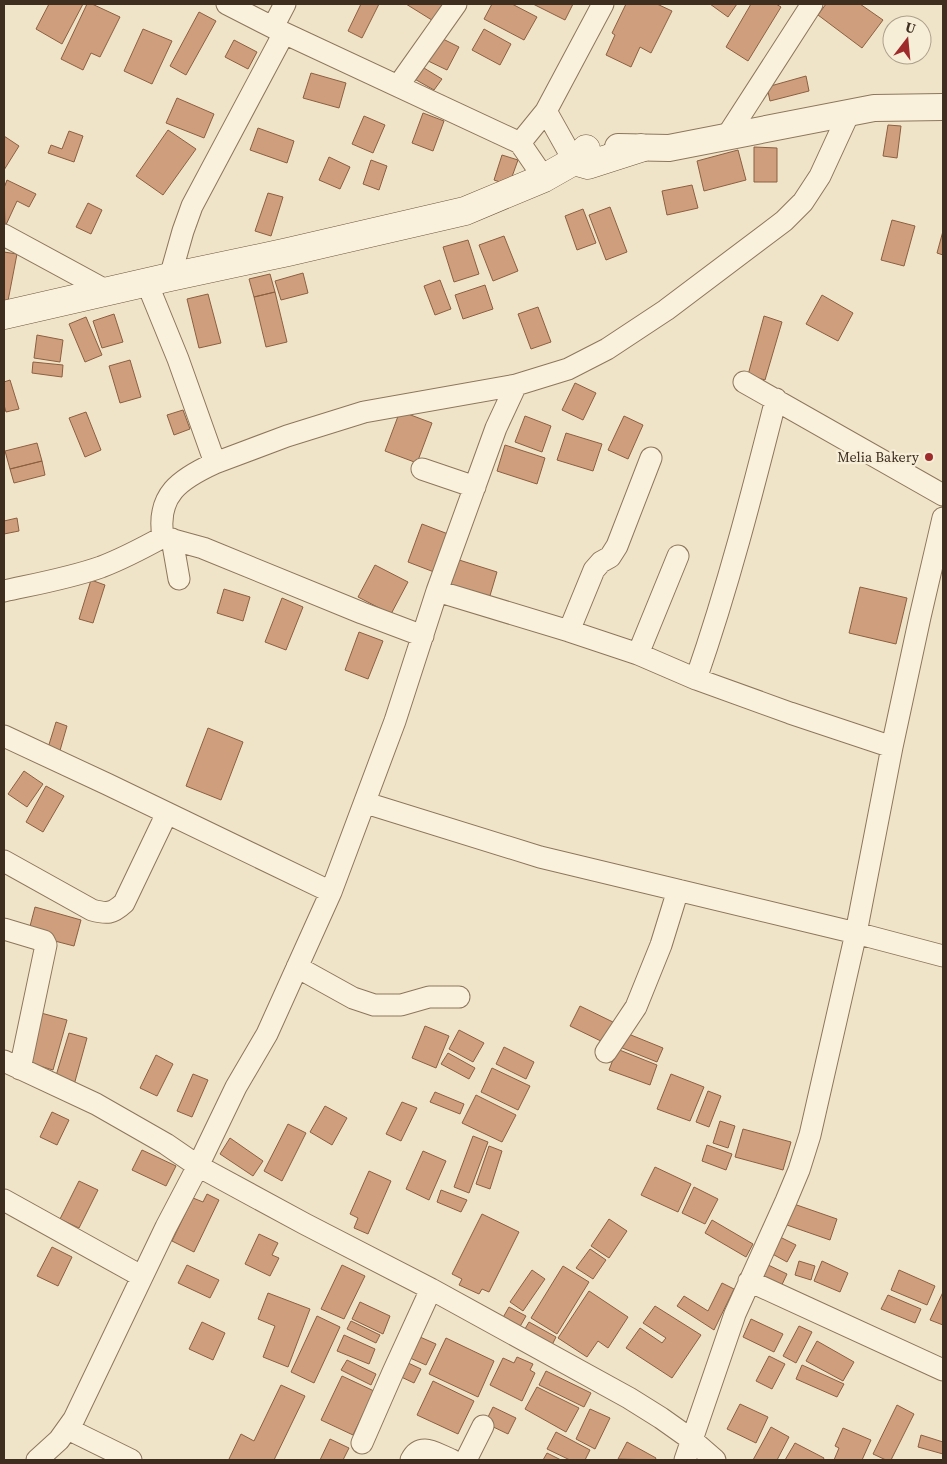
<svg xmlns="http://www.w3.org/2000/svg" width="947" height="1464" font-family="'Source Serif 4',serif">
<rect width="100%" height="100%" fill="#f0e4c8"/>
<!-- building -->
<path fill="#cf9f7d" stroke="#8d5f41" d="M49 4H83L62 44 36 29Z
M87 4H92L120 17 100 57 91 53 83 70 61 59Z
M361 4H379L362 38 348 31Z
M406 4H445L435 22Z
M492 4H512L537 17 524 40 484 19Z
M533 4H573L565 20Z
M626 4H657L672 11 651 53 640 47 631 67 606 55 615 35 612 33Z
M710 4H737L728 17Z
M751 4H776L781 7 748 61 726 47Z
M826 4H860L883 20 862 48 818 15Z
M199 12 216 21 186 75 170 66Z
M143 29 172 41 152 84 124 71Z
M484 29 511 44 500 65 472 50Z
M435 35 459 47 447 70 424 59Z
M234 40 257 52 248 69 225 57Z
M419 65 442 79 434 90 411 77Z
M311 73 346 83 339 108 303 98Z
M806 76 809 91 770 101 767 87Z
M177 98 214 114 204 138 166 123Z
M423 113 444 121 433 151 412 143Z
M364 116 385 125 373 153 352 144Z
M888 125 901 126 897 158 883 156Z
M258 128 294 141 287 163 250 150Z
M168 130 196 149 163 195 136 176Z
M69 131 83 136 74 162 48 153 51 145 62 149Z
M4 136 19 146 4 170Z
M754 147 777 148V182H754Z
M738 150 746 180 704 191 697 161Z
M502 155 518 160 509 185 494 180Z
M329 157 350 167 340 189 319 180Z
M371 160 387 166 379 190 363 184Z
M7 180 36 194 29 207 17 201 5 227 4 188Z
M692 185 698 208 667 215 662 191Z
M268 193 283 197 271 236 255 231Z
M88 203 102 210 91 234 76 227Z
M610 207 627 252 606 260 589 215Z
M583 209 596 243 577 250 565 216Z
M892 220 915 226 904 266 881 260Z
M943 231V255L937 253Z
M504 236 518 271 493 281 479 245Z
M468 240 479 274 454 282 443 247Z
M4 252 17 254 7 306 4 305Z
M303 273 308 293 281 300 275 281Z
M270 274 275 292 254 297 249 279Z
M440 280 451 309 435 315 424 286Z
M485 285 493 309 463 319 455 295Z
M275 292 287 342 266 347 254 297Z
M208 294 221 343 199 348 187 299Z
M822 295 853 313 838 341 806 324Z
M538 307 551 342 531 349 518 314Z
M114 314 123 342 102 348 93 321Z
M764 316 782 322 765 380 748 375Z
M86 317 102 355 85 362 69 324Z
M37 335 63 340 60 362 34 358Z
M130 360 141 397 120 403 109 366Z
M33 362 63 365 62 377 32 373Z
M10 380 19 409 6 412 4 405V382Z
M575 383 596 393 583 420 562 410Z
M183 410 190 429 174 435 167 415Z
M400 411 432 423 417 463 385 451Z
M86 412 101 450 85 457 69 418Z
M525 416 551 426 542 452 515 442Z
M624 416 643 425 628 459 608 450Z
M566 433 602 444 593 471 557 460Z
M37 443 42 461 10 469 5 451Z
M505 445 545 458 537 484 497 471Z
M42 461 45 475 14 483 10 469Z
M17 518 19 531 4 534V521Z
M422 524 448 534 434 572 408 562Z
M456 559 497 572 489 599 448 586Z
M375 565 408 582 391 614 358 597Z
M91 580 105 585 93 623 79 619Z
M860 587 907 598 896 644 849 633Z
M224 589 250 597 243 621 217 613Z
M282 598 303 607 286 650 265 642Z
M359 632 383 641 368 679 345 670Z
M56 722 67 726 59 754 47 751Z
M208 728 243 742 221 800 186 786Z
M24 771 43 784 27 807 8 794Z
M46 786 64 796 43 832 26 822Z
M35 907 81 920 74 946 28 934Z
M580 1006 617 1024 607 1044 570 1026Z
M41 1013 67 1020 53 1070 27 1062Z
M425 1026 449 1036 436 1068 412 1058Z
M459 1030 484 1043 473 1062 449 1049Z
M69 1033 87 1038 74 1085 55 1079Z
M626 1033 663 1048 657 1062 620 1047Z
M504 1047 534 1062 526 1079 496 1064Z
M617 1049 657 1065 650 1085 609 1070Z
M448 1053 475 1068 469 1079 441 1064Z
M156 1055 173 1064 157 1096 140 1088Z
M492 1068 530 1086 518 1110 481 1092Z
M193 1074 208 1080 192 1117 177 1111Z
M671 1074 704 1087 690 1121 657 1109Z
M708 1091 721 1096 709 1127 696 1122Z
M435 1092 464 1104 460 1114 430 1102Z
M476 1095 516 1115 502 1142 462 1123Z
M402 1102 417 1108 401 1141 386 1134Z
M325 1106 347 1118 332 1145 310 1132Z
M52 1112 69 1120 57 1145 40 1137Z
M720 1121 735 1126 728 1148 713 1143Z
M288 1124 306 1133 282 1181 264 1171Z
M743 1129 791 1142 783 1170 735 1157Z
M473 1136 488 1142 469 1193 454 1187Z
M230 1138 263 1161 253 1176 220 1154Z
M707 1145 732 1154 726 1170 702 1161Z
M489 1146 502 1151 490 1189 476 1184Z
M142 1150 176 1166 166 1186 132 1170Z
M423 1151 446 1161 429 1200 406 1189Z
M655 1167 691 1184 678 1212 641 1195Z
M369 1171 391 1181 368 1234 354 1228 358 1218 350 1214Z
M79 1181 98 1190 79 1228 60 1219Z
M694 1187 718 1199 705 1224 682 1213Z
M441 1190 467 1200 461 1212 437 1202Z
M207 1194 219 1200 194 1252 172 1241 193 1198 203 1202Z
M791 1203 837 1219 830 1240 784 1224Z
M482 1214 519 1232 489 1292 482 1289 479 1294 459 1285 462 1279 452 1274Z
M609 1219 627 1231 609 1258 591 1246Z
M712 1220 753 1244 746 1257 705 1233Z
M259 1234 278 1243 272 1255 279 1258 270 1276 245 1264Z
M776 1235 796 1245 787 1262 767 1251Z
M52 1247 72 1257 58 1286 37 1276Z
M590 1249 606 1260 593 1279 576 1268Z
M799 1261 815 1266 811 1280 795 1275Z
M822 1261 848 1273 840 1292 814 1281Z
M764 1263 787 1274 779 1291 755 1281Z
M187 1265 219 1280 210 1298 178 1283Z
M342 1265 365 1276 344 1319 321 1309Z
M563 1266 589 1282 557 1334 531 1318Z
M532 1270 545 1279 523 1311 510 1302Z
M899 1270 935 1286 927 1305 891 1290Z
M722 1283 734 1289 714 1330 677 1306 684 1296 708 1311Z
M589 1291 628 1317 608 1348 598 1341 587 1357 558 1338Z
M943 1292V1325L930 1320Z
M268 1293 310 1309 288 1367 263 1357 275 1326 258 1319Z
M888 1295 921 1309 915 1323 881 1309Z
M360 1302 390 1316 383 1334 352 1319Z
M655 1306 701 1335 672 1378 626 1348 640 1328 662 1343 666 1338 643 1323Z
M509 1307 526 1316 518 1330 501 1321Z
M317 1316 340 1327 314 1383 291 1372Z
M751 1319 783 1334 774 1352 743 1337Z
M351 1321 380 1335 376 1343 347 1329Z
M202 1322 225 1333 213 1360 189 1349Z
M529 1322 556 1337 550 1349 522 1334Z
M799 1326 812 1332 796 1363 783 1356Z
M344 1335 375 1349 369 1364 337 1351Z
M420 1337 436 1344 426 1365 410 1358Z
M446 1338 494 1361 478 1397 429 1374Z
M817 1341 854 1362 843 1381 806 1361Z
M769 1356 785 1364 772 1389 756 1381Z
M517 1357 533 1364 530 1370 535 1373 522 1401 490 1385 503 1358 514 1363Z
M347 1360 376 1374 371 1385 341 1370Z
M404 1361 421 1369 414 1383 397 1375Z
M802 1365 844 1384 837 1397 796 1379Z
M546 1371 591 1393 584 1407 539 1385Z
M342 1376 374 1391 353 1435 321 1420Z
M433 1381 474 1401 458 1434 417 1415Z
M281 1385 305 1396 274 1460H232L229 1459 241 1434 254 1441Z
M537 1387 579 1408 566 1432 525 1409Z
M740 1404 768 1417 756 1443 727 1429Z
M897 1405 914 1414 891 1460H886L873 1454Z
M493 1407 516 1418 508 1434 485 1423Z
M590 1409 610 1418 595 1449 576 1439Z
M771 1427 789 1437 777 1460H753Z
M843 1428 871 1440 862 1460H834L839 1448 835 1446Z
M556 1432 590 1450 585 1460H570L547 1449Z
M921 1435 943 1442V1454L918 1447Z
M330 1439 349 1448 343 1460H320Z
M627 1442 656 1458 655 1460 618 1459Z
M795 1443 824 1458 823 1460H785Z
M547 1453 561 1460H543Z"/>
<g fill="none" stroke-linecap="round" stroke-linejoin="round">
<!-- minor casing -->
<g stroke="#8d765c" stroke-width="23">
<path id="minor" d="M227 4 284 33 520 143 544 178
M273 27 285 4
M398 86 456 4
M546 111 574 161
M727 136 812 4
M520 143 546 111 603 4
M4 235 109 292
M170 277 183 231 192 206 284 33
M147 283 178 359 215 463C180 479 156 495 163 537L203 548 362 613 423 636
M744 382 943 495
M215 463 287 436 364 412 516 385
M422 469 475 487
M172 539 179 579
M4 591C36 584 70 578 101 567 122 559 143 548 163 537
M437 591 569 631 638 654 696 679 790 713 892 747
M569 631 594 570 601 562 610 557 617 546 651 458
M638 654 678 556
M696 679C728 587 752 494 776 399
M4 736 107 784 331 892
M366 803 540 857 856 933 943 956
M4 861 92 910C107 914 112 914 124 903L167 813
M4 929 44 941 46 945 20 1069
M297 967 353 998 374 1005H401L429 997H459
M606 1052 636 1007 661 945 678 890
M4 1061 96 1104 166 1144 198 1166 305 1224 431 1289 629 1398 661 1418 692 1440 715 1460
M4 1200 141 1276
M749 1281 943 1370
M68 1429 131 1460
M362 1443 393 1372 431 1289
M37 1460 59 1440 74 1419 166 1227 198 1166 236 1087 267 1034 331 892 395 721 437 591 496 428 516 385 568 369 607 349 666 310 784 221 803 202 820 176 849 113
M411 1460C421 1441 436 1454 452 1460
M466 1460 483 1426
M685 1460 735 1314 786 1201 799 1170 810 1135 856 933 892 747 920 617 943 518"/>
</g>
<!-- tertiary casing -->
<g stroke="#8d765c" stroke-width="28">
<path id="tertiary" d="M618 147 669 148 874 108 943 107"/>
</g>
<!-- secondary casing -->
<g stroke="#6f573f" stroke-width="29">
<path id="secondary" d="M574 161 588 165 641 148
M4 315 170 277 288 252 465 211 544 178 574 161 586 149"/>
</g>
<!-- minor -->
<use href="#minor" stroke="#faf1dc" stroke-width="21"/>
<!-- tertiary -->
<use href="#tertiary" stroke="#faf1dc" stroke-width="26"/>
<!-- secondary -->
<use href="#secondary" stroke="#faf1dc" stroke-width="28"/>
</g>
<!-- markers -->
<circle fill="#9e2a2b" stroke="#f7eed8" stroke-width="2" cx="929" cy="457" r="5"/>
<g text-anchor="middle" dominant-baseline="central" stroke-width="4.5" stroke-linejoin="round" paint-order="stroke">
<!-- poi labels -->
<g font-size="14" fill="#3d2e20" stroke="#f7eed8" text-anchor="end">
<text x="919" y="457">Melia Bakery</text>
</g>
</g>
<!-- border -->
<rect width="947" height="1464" fill="none" stroke="#3d2e20" stroke-width="10"/>
<!-- north arrow -->
<g transform="translate(907 40) rotate(16)"><circle r="24" fill="#f7eed8" stroke="#ada18e"/>
<path d="M0-4L9 19L0 12L-9 19Z" fill="#9e2a2b"/>
<text y="-8" font-size="14" font-weight="bold" text-anchor="middle" fill="#3d2e20">U</text>
</g>
</svg>
